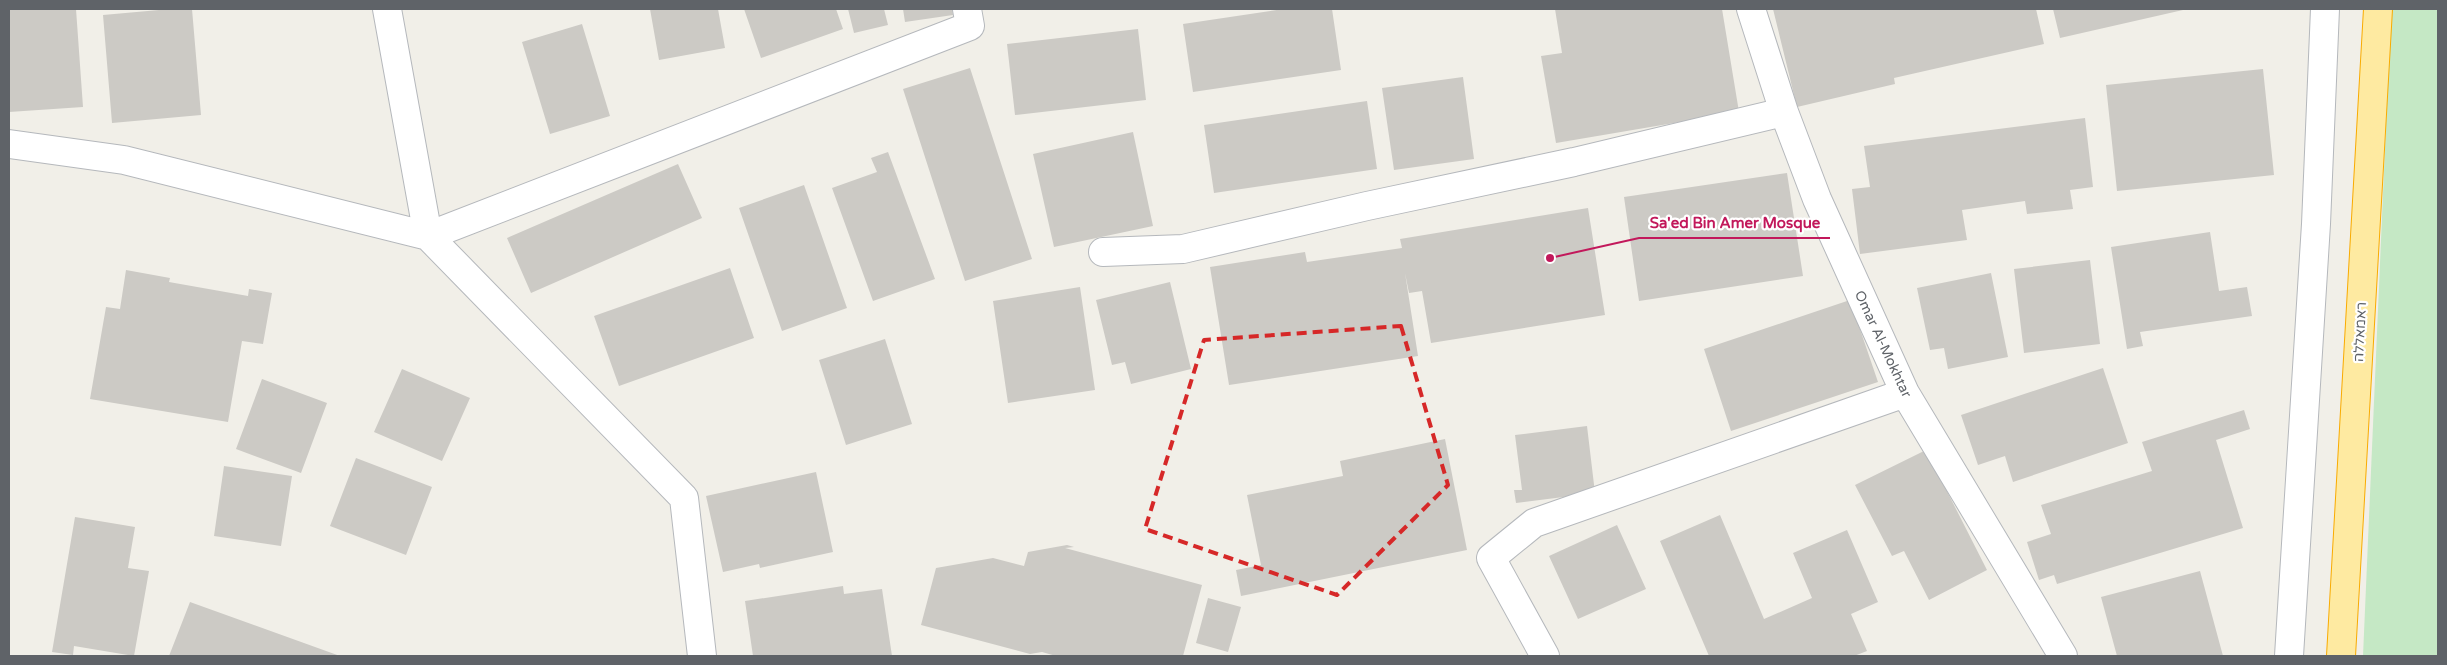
<svg xmlns="http://www.w3.org/2000/svg" width="2447" height="665" font-family="'Varela Round',Heebo,sans-serif">
<rect width="100%" height="100%" fill="#f1efe8"/>
<!-- green -->
<path fill="#c5e8c5" d="M2391 9H2438V656H2363Z"/>
<!-- building -->
<path fill="#cccac5" d="M9 9H76L83 107 9 112Z
M170 9H192L201 115 112 123 103 15Z
M650 9H718L725 48 659 60Z
M744 9H836L843 29 761 58Z
M848 9H884L888 25 854 33Z
M903 9H952L953 15 905 22Z
M1283 9H1332L1341 70 1193 92 1183 24Z
M1555 9H1722L1739 112 1556 143 1541 56 1562 53Z
M1773 9H2036L2044 44 1894 78 1895 84 1797 107Z
M2053 9H2183V10L2060 38Z
M582 24 610 116 550 134 522 42Z
M1138 29 1146 100 1015 115 1007 44Z
M970 68 1032 259 965 281 903 89Z
M2263 69 2274 175 2117 191 2106 85Z
M1463 77 1474 159 1394 170 1382 88Z
M1367 101 1377 169 1214 193 1204 125Z
M2085 118 2093 187 2070 190 2073 209 2027 214 2025 201 1962 210 1967 240 1860 254 1852 189 1870 187 1864 146Z
M1133 132 1153 226 1054 247 1033 154Z
M888 152 935 279 873 301 832 188 877 172 871 158Z
M678 164 702 218 531 293 507 238Z
M1787 173 1803 276 1639 301 1624 197Z
M804 185 847 308 782 331 739 208Z
M1588 208 1605 315 1431 343 1422 291 1409 293 1405 273 1418 356 1229 385 1210 267 1305 252 1307 262 1402 248 1400 239Z
M2210 232 2219 291 2247 287 2252 316 2140 332 2143 346 2127 349 2111 247Z
M2090 260 2100 344 2024 353 2014 269Z
M730 268 754 338 619 386 594 316Z
M126 270 170 278 169 282 248 296 249 289 272 293 263 344 242 341 228 422 90 399 106 307 120 309Z
M1991 273 2008 357 1948 369 1944 348 1930 350 1917 288Z
M1170 282 1191 369 1131 384 1125 362 1112 365 1096 300Z
M1080 287 1095 390 1008 403 993 301Z
M1850 300 1878 382 1731 431 1704 349Z
M885 339 912 424 846 445 819 360Z
M2103 368 2128 443 2013 482 2005 456 1978 465 1961 415Z
M402 369 470 398 442 461 374 432Z
M262 379 327 403 301 473 236 449Z
M2244 410 2250 429 2216 440 2243 528 2057 584 2054 575 2039 580 2027 542 2051 534 2041 505 2152 471 2142 442Z
M1587 426 1595 493 1516 503 1514 490H1522L1515 435Z
M1445 439 1467 550 1241 596 1236 570 1261 565 1247 495 1343 476 1340 461Z
M1926 450 1987 570 1929 600 1904 551 1892 556 1855 485Z
M356 458 432 487 406 555 330 526Z
M224 466 292 476 281 546 214 536Z
M816 472 833 552 760 568 759 564 723 572 706 496Z
M1720 515 1764 619 1812 598 1793 553 1847 530 1878 602 1851 614 1867 651 1854 656H1709L1660 541Z
M75 517 135 527 128 568 149 571 134 656 74 646 73 655 52 652Z
M1617 525 1646 589 1578 619 1549 556Z
M1067 545 1074 547 1065 548 1202 585 1183 656H1056L1042 652 1030 654 921 625 936 568 993 558 1024 566 1028 552Z
M2200 571 2223 656H2117L2101 597Z
M843 586 844 594 882 589 892 656H753L745 601Z
M1208 598 1241 607 1228 652 1196 643Z
M190 602 340 656H169Z"/>
<g fill="none" stroke-linecap="round" stroke-linejoin="round">
<!-- minor casing -->
<g stroke="#b5b8bc" stroke-width="30">
<path id="minor" d="M387 9 428 236 684 498 702 656
M1751 9 1784 112 1817 199 1905 393 2063 656
M9 144 124 160 428 236 970 26 967 9
M1103 252 1183 249 1367 206 1574 162 1784 112
M1545 656 1491 558 1534 523 1905 393"/>
</g>
<!-- tertiary casing -->
<g stroke="#b5b8bc" stroke-width="30">
<path id="tertiary" d="M2289 656 2316 224 2325 9"/>
</g>
<!-- trunk casing -->
<g stroke="#f9ab00" stroke-width="30">
<path id="trunk" d="M2341 656 2378 9"/>
</g>
<!-- minor -->
<use href="#minor" stroke="#fff" stroke-width="28"/>
<!-- tertiary -->
<use href="#tertiary" stroke="#fff" stroke-width="28"/>
<!-- trunk -->
<use href="#trunk" stroke="#feeaa1" stroke-width="28"/>
</g>
<!-- marked area -->
<path fill="none" stroke="#d62828" stroke-width="4" stroke-dasharray="10 6" stroke-linejoin="round" d="M1401 326 1448 485 1337 595 1145 529 1204 340Z"/>
<g text-anchor="middle" dominant-baseline="central" stroke-width="4.5" stroke-linejoin="round" paint-order="stroke">
<!-- street labels -->
<g font-size="14" fill="#5f6368" stroke="#fff">
<text transform="translate(2360 332) rotate(-87)">ראמאללה</text>
<text transform="translate(1883 344) rotate(65)">Omar Al-Mokhtar</text>
</g>
</g>
<!-- callouts -->
<path fill="none" stroke="#c2185b" stroke-width="2" d="M1550 258L1639 238H1830"/>
<circle fill="#c2185b" stroke="#fff" stroke-width="2" cx="1550" cy="258" r="5"/>
<g font-size="15" text-anchor="middle" font-weight="bold" fill="#c2185b" stroke="#fff" stroke-width="4.5" stroke-linejoin="round" paint-order="stroke">
<text x="1735" y="228">Sa'ed Bin Amer Mosque</text>
</g>
<!-- border -->
<rect width="2447" height="665" fill="none" stroke="#5f6368" stroke-width="20"/>
</svg>
